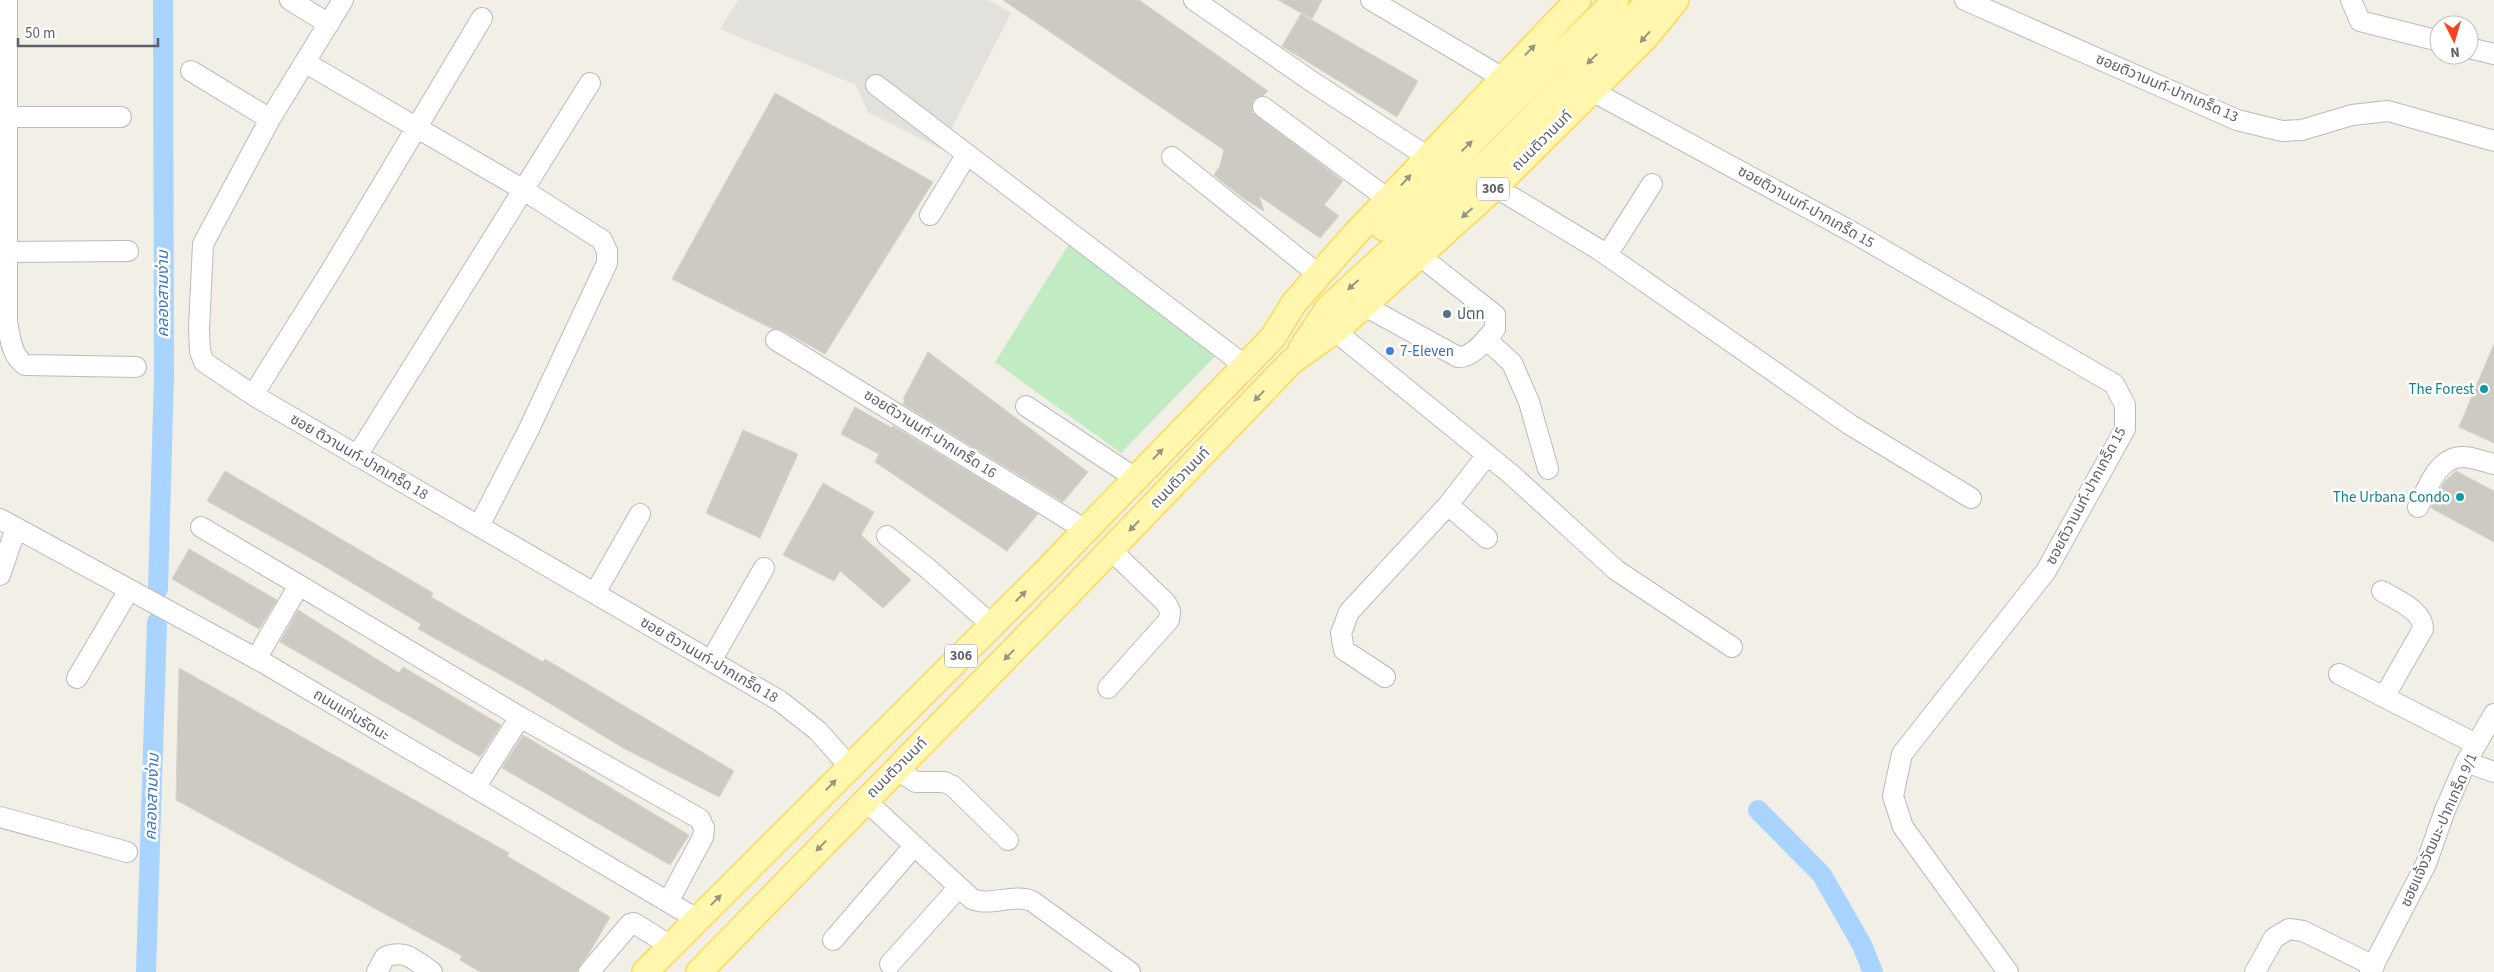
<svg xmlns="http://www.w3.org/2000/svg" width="2494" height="972" font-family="'Source Sans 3','Noto Sans Thai',sans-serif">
<rect width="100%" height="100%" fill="#f1efe6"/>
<!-- industrial -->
<path fill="#e2e1db" d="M738 0H988L1011 13 941 149 868 112 856 85 720 29Z"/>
<!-- green -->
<path fill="#c1ebc3" d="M1071 241 1221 350 1121 453 995 362Z"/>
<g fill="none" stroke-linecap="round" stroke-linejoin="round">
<!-- canal -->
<path stroke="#a8d4ff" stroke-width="20" d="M158 589 164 375 163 0
M1758 810 1822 875 1862 945 1873 972
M146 972 157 622"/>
</g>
<!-- building -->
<path fill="#cccac3" stroke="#d7d2c4" d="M1003 0H1139L1268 91 1264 95 1253 100 1252 112 1343 181 1324 205 1339 216 1320 238 1259 196 1264 211 1243 198 1214 175 1220 166 1224 150Z
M1278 0H1322L1312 19Z
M1301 14 1418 81 1397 117 1282 46Z
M775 93 933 182 825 354 782 330 773 329 672 279Z
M2494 344V443L2459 427Z
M928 352 1088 472 1063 502 903 404 905 400 903 399Z
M855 407 892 428 893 426 1038 514 1007 551 875 462 879 454 841 434Z
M743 430 798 454 760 538 706 513Z
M225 471 433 593 431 597 543 662 545 659 734 771 719 797 625 749 526 689 418 629 421 624 314 560 207 501Z
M2456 471 2494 491V542L2431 508 2444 482Z
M823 483 874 512 861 535 911 580 883 608 840 571 834 581 783 555Z
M189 549 277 600 259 629 172 579Z
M298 610 399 673 403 667 501 725 480 757 280 642Z
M179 668 509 853 507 856 610 917 588 955 580 965 577 972H480L460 960 462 956 176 800Z
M523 735 689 835 670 865 502 768Z"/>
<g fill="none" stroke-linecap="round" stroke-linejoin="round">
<!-- minor casing -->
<g stroke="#b9bbc1" stroke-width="22">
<path id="minor" d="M7 0V321C10 337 11 355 25 365L136 367
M290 0 329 24
M343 0 270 119 203 244 199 329 200 351 204 362 253 395 780 701 818 731 849 766
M1194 0 1314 83 1428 157
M1371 0 1503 78
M1965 0 2237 120 2282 131 2302 130 2352 115 2388 111 2494 141
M2351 0 2360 21 2439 41
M2469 48 2494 54
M306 63 522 189 602 240 607 251V263L528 431 479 526
M191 71 270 119
M876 85 1244 365
M1592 91 1854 233 2114 384 2125 405V429L2046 571 1902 754 1893 796 1903 827 2008 972
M1263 107 1388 199
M8 117H121
M1172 157 1319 275
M1495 187 1598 249 1849 424 1971 498
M930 215 967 154
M7 252 128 251
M1607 255 1652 184
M1363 305 1458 357C1473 358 1486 339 1495 329V315L1420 256
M1335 331 1512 475 1616 570 1732 647
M1486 339 1512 363 1529 402 1548 469
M776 340 1084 529
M253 395 332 269 482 18
M1026 406 1135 478
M357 456 590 83
M1448 505 1487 538
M2418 507C2428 488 2437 457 2463 457 2473 457 2484 462 2494 464
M0 519 264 663 697 919
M201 527 299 585 256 659
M887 536 926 567 992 625
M0 575 16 528
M299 585 520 717 700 819 704 828 703 837 668 902
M2382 591C2396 600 2423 610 2423 629L2384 697
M595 593 640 514
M711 661 764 568
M2339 674 2476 744
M1385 677 1344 650 1341 633 1349 612 1448 505 1487 455
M77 678 129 590
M1108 688 1169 620 1170 611 1166 603 1111 550
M2466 762 2494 772
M896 769 916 782H944L953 786 1008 840
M475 788 520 717
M865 800 972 899C991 907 1012 893 1032 901L1130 972
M0 817 127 852
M833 940 914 846
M890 964 959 887
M377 972 385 957C406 949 414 960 432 972
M589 972 630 924 634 923 671 946
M2255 972 2274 938 2289 929 2303 931 2374 966
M2370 972 2426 864 2445 810 2466 762 2494 714"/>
</g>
<!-- major casing -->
<g stroke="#fed952" stroke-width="28">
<path id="major" d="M1384 228 1616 0
M1301 349 1329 307 1493 157 1651 0
M645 972 1048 569 1273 337 1294 303 1356 233 1578 0
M699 972 1071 591 1292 361 1340 327 1495 187 1644 39 1676 0"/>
</g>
<!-- minor -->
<use href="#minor" stroke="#fff" stroke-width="20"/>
<!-- major -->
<use href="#major" stroke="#fff7ad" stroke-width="25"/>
</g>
<!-- one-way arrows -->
<defs><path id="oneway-solid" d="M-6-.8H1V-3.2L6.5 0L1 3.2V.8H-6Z" transform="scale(1.25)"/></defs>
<g fill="#969680">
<use href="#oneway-solid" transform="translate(1645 37) rotate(131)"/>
<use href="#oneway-solid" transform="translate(1530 50) rotate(-46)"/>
<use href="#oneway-solid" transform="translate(1592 59) rotate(135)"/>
<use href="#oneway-solid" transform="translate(1467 146) rotate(-44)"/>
<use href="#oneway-solid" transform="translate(1406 180) rotate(-47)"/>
<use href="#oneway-solid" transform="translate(1467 213) rotate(138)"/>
<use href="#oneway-solid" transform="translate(1353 285) rotate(138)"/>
<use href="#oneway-solid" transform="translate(1259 396) rotate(134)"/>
<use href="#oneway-solid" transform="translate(1158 454) rotate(-46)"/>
<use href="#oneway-solid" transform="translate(1134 526) rotate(134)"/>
<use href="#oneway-solid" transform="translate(1021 596) rotate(-45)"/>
<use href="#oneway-solid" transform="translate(1009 655) rotate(134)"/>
<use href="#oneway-solid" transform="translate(831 785) rotate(-45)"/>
<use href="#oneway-solid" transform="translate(821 846) rotate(134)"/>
<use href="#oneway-solid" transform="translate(716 900) rotate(-45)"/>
</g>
<!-- markers -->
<circle fill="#5c6f8a" stroke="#fff" stroke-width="2" cx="1447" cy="314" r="5"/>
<circle fill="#3f7fe0" stroke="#fff" stroke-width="2" cx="1390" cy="351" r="5"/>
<g fill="#0f9aa8" stroke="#fff" stroke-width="2">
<circle cx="2484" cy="389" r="5"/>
<circle cx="2460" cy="497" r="5"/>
</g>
<g text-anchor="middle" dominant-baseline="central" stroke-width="5" stroke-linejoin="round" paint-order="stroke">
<!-- shield labels -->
<g fill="#fff" stroke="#8e9095" stroke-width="1">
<rect x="1477" y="177.5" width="32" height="23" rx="4"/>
<rect x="945" y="644.5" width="32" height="23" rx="4"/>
</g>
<g font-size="14" font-weight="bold" fill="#5e6168">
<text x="1493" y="189">306</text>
<text x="961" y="656">306</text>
</g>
<!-- street labels -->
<g font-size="15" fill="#5e6168" stroke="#fff">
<text transform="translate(2167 88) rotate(23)">ซอยติวานนท์-ปากเกร็ด 13</text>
<text transform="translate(1542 141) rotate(-45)">ถนนติวานนท์</text>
<text transform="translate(1806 207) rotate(29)">ซอยติวานนท์-ปากเกร็ด 15</text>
<text transform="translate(930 434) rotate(32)">ซอยติวานนท์-ปากเกร็ด 16</text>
<text transform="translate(359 457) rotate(30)">ซอย ติวานนท์-ปากเกร็ด 18</text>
<text transform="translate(1180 478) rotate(-46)">ถนนติวานนท์</text>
<text transform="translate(2086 496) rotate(-62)">ซอยติวานนท์-ปากเกร็ด 15</text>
<text transform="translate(709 660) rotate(30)">ซอย ติวานนท์-ปากเกร็ด 18</text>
<text transform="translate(351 715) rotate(31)">ถนนแก่นรัตนะ</text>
<text transform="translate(897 768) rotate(-45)">ถนนติวานนท์</text>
<text transform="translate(2439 830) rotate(-66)">ซฮยแจ้งวัฒนะ-ปากเกร็ด 9/1</text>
</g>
<!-- service labels -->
<g font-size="15" fill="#4e5e75" stroke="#fff" text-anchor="start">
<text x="1457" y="314">ปตท</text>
</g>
<!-- shop labels -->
<g font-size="15" fill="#366cbe" stroke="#fff" text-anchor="start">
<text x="1400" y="351">7-Eleven</text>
</g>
<!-- culture labels -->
<g font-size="15" fill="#0d838f" stroke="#fff" text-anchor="end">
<text x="2474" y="389">The Forest</text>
<text x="2450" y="497">The Urbana Condo</text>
</g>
<!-- water labels -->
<g font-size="16" font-style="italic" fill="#3c77c6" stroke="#fff">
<text transform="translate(163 294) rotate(-90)">คลองสามง่าม</text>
<text transform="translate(152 797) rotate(-88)">คลองสามง่าม</text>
</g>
</g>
<!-- north arrow -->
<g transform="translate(2454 40) rotate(175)"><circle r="24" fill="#ffffff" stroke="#bfc0c3"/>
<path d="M0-4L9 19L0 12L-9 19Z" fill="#f94224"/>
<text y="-8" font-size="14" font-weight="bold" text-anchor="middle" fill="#5e6168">N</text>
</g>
<!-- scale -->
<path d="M18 38v8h140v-8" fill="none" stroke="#5e6168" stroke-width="2.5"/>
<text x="25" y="38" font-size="15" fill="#5e6168" stroke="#ffffff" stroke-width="4" paint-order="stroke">50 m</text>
</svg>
